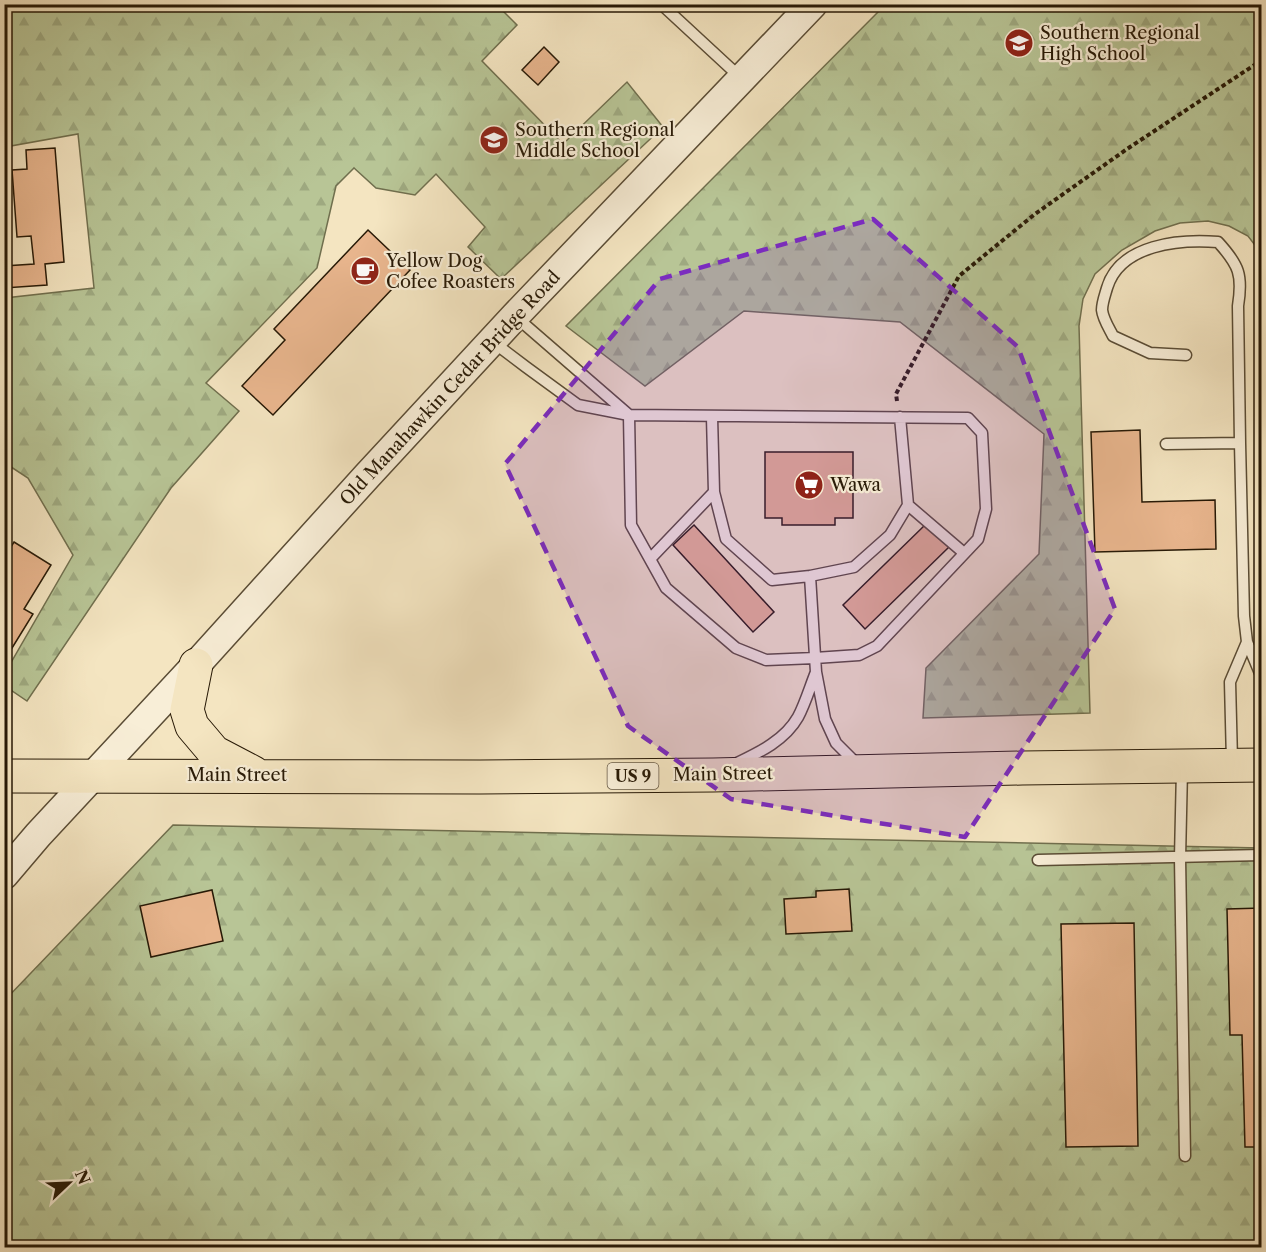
<svg xmlns="http://www.w3.org/2000/svg" width="1266" height="1252" font-family="'Libre Caslon Text',serif">
<defs>
<pattern id="forest-firs" width="22" height="20" patternUnits="userSpaceOnUse" patternTransform="scale(1.5)"><rect width="22" height="20" fill="#b8c596"/><path d="M5 1l3.5 6h-7zM16 11l3.5 6h-7z" fill="#9ea980"/></pattern>
</defs>
<rect width="100%" height="100%" fill="#f4e5c1"/>
<filter id="stains"><feTurbulence type="fractalNoise" baseFrequency=".00333" numOctaves="4"/><feColorMatrix values="0 0 0 0 .2 0 0 0 0 .09 0 0 0 0 .02 0 0 0 .5 -.17"/></filter>
<radialGradient id="worn" r=".72"><stop offset=".6" stop-color="#630" stop-opacity="0"/><stop offset="1" stop-color="#630" stop-opacity=".3"/></radialGradient>
<!-- forest -->
<path fill="url(#forest-firs)" stroke="#706f4e" stroke-width="1.5" d="M5 4 497 5 517 25 482 61 563 144 627 82 663 127 501 279 468 247 485 227 436 174 415 195 376 188 354 168 336 186 317 268 206 383 239 411 171 488 27 701 5 686V673L73 555 28 478 5 463V298L94 288 78 134 5 147Z
M1257 4 1262 5 1261 253 1248 236 1229 226 1208 221 1180 223 1155 231 1122 250 1095 274 1083 299 1079 326 1090 713 923 718 926 668 1039 554 1044 434 900 322 744 311 645 386 566 326 885 5Z
M173 825 1261 848V1247H5L4 1001Z"/>
<!-- building -->
<path fill="#e8b58d" stroke="#271906" stroke-width="1.5" d="M544 47 559 62 538 85 522 70Z
M55 148 64 262 45 264 47 285 4 288V266L34 264 31 236 17 237 12 170 27 169 26 150Z
M368 230 410 270 273 415 242 386 285 340 274 329Z
M1140 430 1142 502 1215 500 1216 549 1095 552 1091 432Z
M765 452H853V518H835V525H782V518H765Z
M926 524 949 547 865 629 843 605Z
M694 525 774 612 753 632 673 545Z
M14 542 51 565 24 609 33 614 4 661V558Z
M849 889 852 931 786 934 784 899 816 897V891Z
M212 890 223 941 151 957 140 906Z
M1262 908V1147H1245L1242 1035H1230L1227 909Z
M1134 923 1138 1146 1066 1147 1061 924Z"/>
<g fill="none" stroke-linecap="round" stroke-linejoin="round">
<!-- service casing -->
<g stroke="#5a4c35" stroke-width="13">
<path id="service" d="M661 4 741 78
M493 342 526 367 578 405 629 415 968 418 982 433 986 509 978 539 877 646 859 655 815 658 766 660 736 648 666 588 631 525 629 415 516 317
M1186 355 1150 353 1113 336C1109 328 1103 319 1102 310 1102 303 1105 295 1107 288 1120 244 1180 239 1218 242 1239 265 1243 275 1238 306L1240 443
M712 417 714 492 726 539 772 580 810 576 854 567 890 535 908 505 900 417
M1166 444 1240 443 1244 616 1247 642 1262 678
M908 505 964 553
M650 559 714 492
M810 576 816 672 825 719 836 743 857 764
M1232 761 1230 682 1247 642
M737 763C760 752 785 740 798 717 805 704 810 687 816 672
M1182 769 1180 858 1185 1156
M1038 860 1262 855"/>
</g>
<!-- tertiary casing -->
<g stroke="#5a4c35" stroke-width="31">
<path id="tertiary" d="M4 875 38 835 196 665 367 476 515 316 813 4"/>
</g>
<!-- trunk casing -->
<g stroke="#271906" stroke-width="35">
<path id="trunk" d="M196 665 187 710 192 726 214 752 254 773
M4 776 480 777 713 775 1022 768 1262 765"/>
</g>
<!-- path -->
<path stroke="#271906" stroke-width="4" stroke-dasharray="4.5 3" stroke-linecap="butt" d="M897 401 896 394 959 276 1035 214 1127 149 1262 60"/>
<!-- service -->
<use href="#service" stroke="#f8eed7" stroke-width="10"/>
<!-- tertiary -->
<use href="#tertiary" stroke="#f8eed7" stroke-width="28"/>
<!-- trunk -->
<use href="#trunk" stroke="#f4e5c1" stroke-width="33"/>
</g>
<!-- marked area -->
<path fill="#7b2cbf" fill-opacity="0.2" stroke="#7b2cbf" stroke-width="4.5" stroke-dasharray="12 8" stroke-linejoin="round" d="M873 219 1018 347 1115 609 965 837 731 799 628 726 505 464 660 279Z"/>
<!-- icons -->
<defs>
<g id="school-disc" transform="scale(1.5)"><circle r="9.5" fill="#8f2418" stroke="#f8eed7"/><path d="M0-5L7-2L0 1L-7-2ZM-4 1L0 2.5L4 1V4Q0 6-4 4Z" fill="#fff"/></g>
<g id="cafe-disc" transform="scale(1.5)"><circle r="9.5" fill="#8f2418" stroke="#f8eed7"/><path d="M-5.5-4.5H6V0H3Q3 3.5 0 3.5H-2.5Q-5.5 3.5-5.5 0ZM3-3.2v2h1.7v-2ZM-6 4.5H4V6H-6Z" fill="#fff"/></g>
<g id="supermarket-disc" transform="scale(1.5)"><circle r="9.5" fill="#8f2418" stroke="#f8eed7"/><path d="M-6-5.5h2.5l.6 2H6L4.5 2H-2.5L-4.4-4H-6ZM-1.5 3.2a1.3 1.3 0 1 0 .1 0ZM3 3.2a1.3 1.3 0 1 0 .1 0Z" fill="#fff"/></g>
</defs>
<g fill-rule="evenodd">
<use href="#school-disc" x="1019" y="43"/>
<use href="#school-disc" x="494" y="140"/>
<use href="#cafe-disc" x="365" y="271"/>
<use href="#supermarket-disc" x="809" y="485"/>
</g>
<g text-anchor="middle" dominant-baseline="central" stroke-width="4.5" stroke-linejoin="round" paint-order="stroke">
<!-- shield labels -->
<rect fill="#f8eed7" stroke="#665945" stroke-width="1.5" x="607.5" y="763" width="51" height="26" rx="4.5"/>
<g font-size="16" font-weight="bold" fill="#271906">
<text x="633" y="776">US 9</text>
</g>
<!-- poi labels -->
<g font-size="18" fill="#271906" stroke="#f8eed7" text-anchor="start">
<text x="1040" y="33">Southern Regional<tspan x="1040" dy="21">High School</tspan></text>
<text x="515" y="130">Southern Regional<tspan x="515" dy="21">Middle School</tspan></text>
<text x="386" y="261">Yellow Dog<tspan x="386" dy="21">Cofee Roasters</tspan></text>
<text x="830" y="485">Wawa</text>
</g>
<!-- street labels -->
<g font-size="18" fill="#271906" stroke="#f8eed7">
<text transform="translate(450 388) rotate(-47)">Old Manahawkin Cedar Bridge Road</text>
<text transform="translate(723 774) rotate(-1)">Main Street</text>
<text x="237" y="775">Main Street</text>
</g>
</g>
<!-- margin -->
<rect width="1266" height="1252" fill="none" stroke="#f4e5c1" stroke-width="24"/>
<rect x="6" y="6" width="1254" height="1240" fill="none" stroke="#271906" stroke-width="3"/>
<rect x="12" y="12" width="1242" height="1228" fill="none" stroke="#271906" stroke-width="1.5"/>
<!-- north arrow -->
<g transform="translate(69 1183) rotate(67)" stroke="#f8eed7" stroke-width="4.5" paint-order="stroke">
<path d="M0-4.5L10 22L0 15L-10 22Z" fill="#271906"/>
<text y="-9" font-size="16" font-weight="bold" text-anchor="middle" fill="#271906">N</text>
</g>
<rect width="100%" height="100%" filter="url(#stains)"/>
<rect width="100%" height="100%" fill="url(#worn)"/>
</svg>
